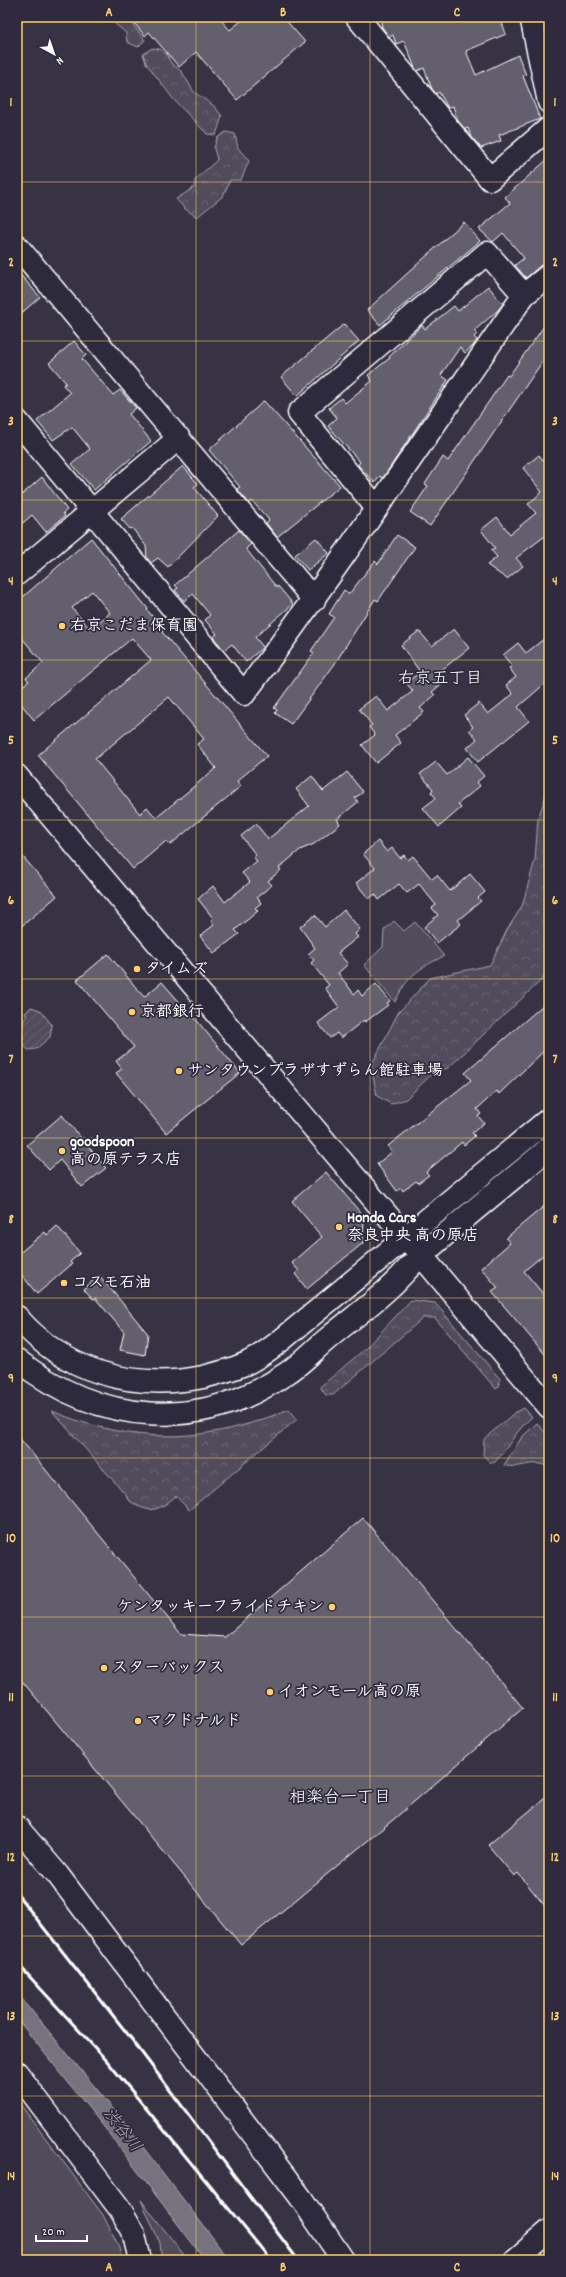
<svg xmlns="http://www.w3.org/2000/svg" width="566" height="2277" font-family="Dekko,'Klee One',sans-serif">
<defs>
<pattern id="forest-crowns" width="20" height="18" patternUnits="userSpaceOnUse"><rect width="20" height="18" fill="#514c5c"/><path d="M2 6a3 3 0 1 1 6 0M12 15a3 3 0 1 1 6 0" fill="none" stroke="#6b6774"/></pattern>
<pattern id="garden-furrows" width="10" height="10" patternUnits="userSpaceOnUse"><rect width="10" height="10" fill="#514c5c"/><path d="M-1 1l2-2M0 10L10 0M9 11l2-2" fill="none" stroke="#6b6774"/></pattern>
</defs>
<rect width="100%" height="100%" fill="#373345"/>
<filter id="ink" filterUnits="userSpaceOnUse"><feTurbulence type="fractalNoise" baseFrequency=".025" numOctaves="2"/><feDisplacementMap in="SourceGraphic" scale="8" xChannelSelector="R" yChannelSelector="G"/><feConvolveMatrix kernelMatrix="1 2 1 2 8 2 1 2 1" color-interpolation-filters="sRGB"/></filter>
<g filter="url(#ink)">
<!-- forest -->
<path fill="url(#forest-crowns)" stroke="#a8a6ae" d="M107 17H127L145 40 138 47 127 42 126 33Z
M152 48 160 49 167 55 171 63 182 72 194 92 214 106 222 116 216 135 207 134 174 100 146 63 143 54Z
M226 132 235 134 238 148 249 161 241 180H230L223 196 197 217 184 208 176 199 195 187V180L217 160 214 148 217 138Z
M549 786V973L448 1068 435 1071 406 1099 391 1104 377 1096 371 1066 398 1013 430 978 490 965 507 930 522 906 535 860 538 819Z
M411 1300 435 1303 500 1379 499 1386 496 1389 435 1318H423L333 1395H326L320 1387 366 1348Z
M524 1408 532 1417C516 1430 509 1447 495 1462L491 1463 483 1455 484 1439 514 1413Z
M289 1409 297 1419 189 1510 176 1496C157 1512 149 1515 127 1499V1496L52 1411C133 1445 208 1444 289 1409Z
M537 1423 549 1437V1468C534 1457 519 1471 504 1465L522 1437Z"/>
<!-- park -->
<path fill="#514c5c" stroke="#a8a6ae" d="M394 921 404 931 415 922 444 956C419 968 407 976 395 1002L364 965 383 947 384 930Z
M17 2100 103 2215 119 2247 122 2260H17Z
M141 2200 188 2260H162L160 2243Z"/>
<!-- garden -->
<path fill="url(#garden-furrows)" stroke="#a8a6ae" d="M31 1007 40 1010 52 1025 50 1037 36 1049 28 1050 21 1042 24 1039 21 1034 24 1019 27 1016 25 1013Z"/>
<!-- water -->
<path fill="#76737f" stroke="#adabb2" d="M17 1993 119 2116 230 2260H205L104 2127 17 2019Z"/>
<!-- building -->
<path fill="#635f6d" stroke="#fff" fill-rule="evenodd" d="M129 17H218L230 30 246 17H283L305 42 237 100 196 52 179 67 149 32 145 36Z
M380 17H500L506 34 466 51 476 75 518 55 526 75 523 76 540 119 499 135 501 141 481 148 471 136 468 128 465 129 458 121 453 106 448 108 439 92 436 94 432 89 424 68 417 71 415 68 404 41 396 44 393 35 389 37 382 27Z
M549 158V262L541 265 526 278 515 265 524 258 503 233 493 242 479 229 510 203 505 197Z
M464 222 480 241 380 325 367 310Z
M17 271 40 297 17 317Z
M488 286 503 304 497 311 474 331 477 334 474 337 477 340 473 346 465 353 460 347 441 375 448 380 383 478 380 476 375 483 358 465 360 462 328 426 337 418 329 408 341 398 345 403 372 381 368 375 390 358 389 357 422 325 425 329 454 306 458 311Z
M549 319V352L430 526 410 512 428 486 425 484 443 457 448 461 507 375 509 376Z
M344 324 359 341 297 396 281 377Z
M74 341 86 355 82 359 113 395 120 390 136 408 129 414 151 441 94 490 72 464 90 449 72 427 53 440 37 421 70 393 63 385 66 383 49 363Z
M264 401 340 486 277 537 266 523 269 520 252 501 249 503 237 489 240 487 209 450Z
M539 455 549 468V533L516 558 523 566 507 579 487 565 497 557 491 550 495 548 481 530 497 517 510 534 536 513 528 504 542 492 523 468Z
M183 466 198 484 194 487 218 516 168 567 158 558 151 563 147 558 146 546 132 528 130 529 121 519Z
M42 477 67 510 63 513 65 516 46 532 32 515 17 528V499Z
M239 530 251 544 246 549 277 588 278 586 293 604 255 637 263 647 246 662 232 644 224 650 213 637 217 634 205 620 210 615 193 594 184 601 175 590 178 588 175 585Z
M397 535 415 547 378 601 375 599 334 665 291 724 275 713 277 710 274 708 314 653 311 651 334 617 329 614 344 590 349 594 375 561 378 564Z
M91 538 148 609 147 610 164 630 162 632 267 756 237 781 241 786 170 845 166 841 133 869 38 755 151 660 132 638 34 720 17 699V690L29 681 26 678 43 663 17 632V602ZM92 591 110 613 90 629 72 608ZM169 697 204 739 197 744 216 768 156 818 147 807 140 814 95 759Z
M316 538 329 553 308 570 295 555Z
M454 629 469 648 439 672 446 680 432 692 435 695 420 708 424 712 395 735 401 743 376 763 362 745 375 735 369 727 372 725 359 709 376 696 388 711 413 691 406 683 420 672 401 645 419 631 432 646Z
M549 635V680L518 707 529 721 478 762 467 748 477 739 469 730 473 727 464 715 479 703 488 714 513 694 506 685 516 677 509 668 512 666 503 655 518 643 526 653Z
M468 757 484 776 477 782 480 786 458 804 461 808 439 827 423 808 436 798 431 792 433 789 420 774 436 762 447 775Z
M347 772 363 792 355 798 358 802 337 819 340 824 314 844 300 850 279 868 281 870 268 881 272 885 257 897 261 903 255 908 258 911 235 930 239 934 214 953 200 936 214 925 211 920 213 918 198 899 213 886 225 902 250 882 242 873 257 861 253 857 256 855 241 836 256 824 268 839 309 806 296 789 312 776 323 791Z
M378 841 387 852 392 848 400 858 404 855 408 860 413 856 432 879 437 875 450 891 470 874 485 892 478 898 481 901 458 920 461 924 437 943 424 927 438 915 432 908 436 905 419 884 407 893 399 884 379 900 375 894 369 899 356 883 375 868 363 854Z
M17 850 57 896 17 930Z
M344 910 360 929 355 934 358 937 338 953 348 964 338 973 354 994 358 990 362 996 376 984 390 1001 387 1003 388 1005 365 1022 364 1020 341 1038 337 1033 330 1038 318 1023 339 1007 325 988 329 985 311 963 314 960 308 954 315 948 300 927 315 915 325 927Z
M108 954 144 997 162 982 183 1006 184 1005 240 1073 166 1133 116 1073 122 1069 116 1061 134 1047 77 980Z
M549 1000V1046L499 1094 497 1091 477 1109 481 1114 478 1116 484 1123 472 1133 475 1136 464 1145 462 1142 426 1172 429 1175 418 1183 416 1181 403 1191 401 1188 397 1191 377 1164 392 1152 388 1146 471 1080 465 1073Z
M62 1115 106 1168 82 1187 60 1160 49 1170 27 1145Z
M326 1172 364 1217 363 1243 307 1289 295 1274 299 1271 292 1263 322 1237 292 1201Z
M549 1202V1250L524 1271 549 1301V1359L492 1292 498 1288 481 1268 510 1243 506 1238Z
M57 1226 80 1253 70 1262 72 1264 37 1294 17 1269V1255L45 1232 47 1235Z
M99 1275 148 1334 145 1355 120 1350 124 1332 95 1298 93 1299 84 1289Z
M17 1435 181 1634 225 1637 363 1518 523 1708 394 1819 241 1945 17 1675Z
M549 1795V1911L518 1873 514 1876 488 1845Z"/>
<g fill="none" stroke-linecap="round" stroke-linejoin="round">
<!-- minor casing -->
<g stroke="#fff" stroke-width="25">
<path id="minor" d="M357 17 490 179 549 128
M531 17 549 102
M17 246 314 600
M17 421 244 694C341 564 431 428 524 295L549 275
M376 507 299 413 487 253 524 295
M17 574 179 438
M17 776 549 1407
M17 1317C64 1372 133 1391 203 1377 219 1373 235 1369 249 1362 262 1355 273 1347 284 1338L549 1119
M17 1360C99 1424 199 1434 287 1373 301 1364 313 1351 326 1340 347 1322 370 1306 390 1287 401 1277 410 1265 422 1255 463 1218 507 1184 549 1148
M17 1827 58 1875 301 2198 343 2260
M17 2073 120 2209 133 2231 140 2260"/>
</g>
<!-- major casing -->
<g stroke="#fff" stroke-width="25">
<path id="major" d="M515 2260 549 2231"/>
</g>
<!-- minor -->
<use href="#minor" stroke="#2f2a3d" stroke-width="22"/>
<!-- major -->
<use href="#major" stroke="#2f2a3d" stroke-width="22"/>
<!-- rail -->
<path stroke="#fff" stroke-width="3" d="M17 1894 130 2037 298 2260
M17 1963 107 2061 271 2260"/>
</g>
</g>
<!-- grid -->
<path fill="none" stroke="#ffd166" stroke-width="1" stroke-opacity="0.55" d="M196 17V2260M370 17V2260M17 182H549M17 341H549M17 500H549M17 660H549M17 820H549M17 979H549M17 1138H549M17 1298H549M17 1458H549M17 1617H549M17 1776H549M17 1936H549M17 2096H549"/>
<!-- markers -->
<g fill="#ffd166" stroke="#2f2a3d" stroke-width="1.5">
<circle cx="62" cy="626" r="4"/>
<circle cx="137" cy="969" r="4"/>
<circle cx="132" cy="1012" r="4"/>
<circle cx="179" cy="1071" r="4"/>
<circle cx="62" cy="1151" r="4"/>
<circle cx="339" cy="1227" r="4"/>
<circle cx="64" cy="1283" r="4"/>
<circle cx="332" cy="1607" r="4"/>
<circle cx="104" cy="1668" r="4"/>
<circle cx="270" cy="1692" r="4"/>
<circle cx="138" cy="1721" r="4"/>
</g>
<g text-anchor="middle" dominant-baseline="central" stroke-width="3.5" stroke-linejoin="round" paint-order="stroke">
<!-- poi labels -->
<g font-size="16" font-weight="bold" fill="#fff" stroke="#2f2a3d" text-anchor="start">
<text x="70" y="626">右京こだま保育園</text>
<text x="145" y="969">タイムズ</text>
<text x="140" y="1012">京都銀行</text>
<text x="187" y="1071">サンタウンプラザすずらん館駐車場</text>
<text x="70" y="1142">goodspoon<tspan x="70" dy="18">高の原テラス店</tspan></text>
<text x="347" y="1218">Honda Cars<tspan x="347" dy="18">奈良中央 高の原店</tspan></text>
<text x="72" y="1283">コスモ石油</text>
<text x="324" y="1607" text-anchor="end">ケンタッキーフライドチキン</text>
<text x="112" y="1668">スターバックス</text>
<text x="278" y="1692">イオンモール高の原</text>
<text x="146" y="1721">マクドナルド</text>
</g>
<!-- neighbourhood labels -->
<g font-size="17" fill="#fff" stroke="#2f2a3d">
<text x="440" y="680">右京五丁目</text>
<text x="340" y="1799">相楽台一丁目</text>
</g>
<!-- water labels -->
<g font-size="17" font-style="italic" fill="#b4b2b9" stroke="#2f2a3d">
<text transform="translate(121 2131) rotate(52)">渋谷川</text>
</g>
</g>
<!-- margin -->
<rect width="566" height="2277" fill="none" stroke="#2f2a3d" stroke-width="44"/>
<!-- north arrow -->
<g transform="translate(54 54) rotate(140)" stroke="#2f2a3d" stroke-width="3" paint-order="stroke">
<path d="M0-3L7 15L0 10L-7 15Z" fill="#ffffff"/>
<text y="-6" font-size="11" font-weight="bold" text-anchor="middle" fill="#ffffff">N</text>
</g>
<!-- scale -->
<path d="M36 2235v6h51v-6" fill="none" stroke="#ffffff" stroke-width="2"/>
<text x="42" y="2235" font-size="12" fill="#ffffff" stroke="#2f2a3d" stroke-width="3" paint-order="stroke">20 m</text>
<rect x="22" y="22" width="522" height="2233" fill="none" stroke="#ffd166" stroke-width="1.5"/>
<g font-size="13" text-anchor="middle" font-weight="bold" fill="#ffd166">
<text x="109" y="16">A</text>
<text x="283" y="16">B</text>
<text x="457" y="16">C</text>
<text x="11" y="106">1</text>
<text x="555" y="106">1</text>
<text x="11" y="266">2</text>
<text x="555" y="266">2</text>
<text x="11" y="425">3</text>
<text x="555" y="425">3</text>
<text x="11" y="585">4</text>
<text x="555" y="585">4</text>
<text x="11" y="744">5</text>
<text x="555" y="744">5</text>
<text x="11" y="904">6</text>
<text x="555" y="904">6</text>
<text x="11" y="1063">7</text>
<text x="555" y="1063">7</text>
<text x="11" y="1223">8</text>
<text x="555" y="1223">8</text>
<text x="11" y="1382">9</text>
<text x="555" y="1382">9</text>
<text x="11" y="1542">10</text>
<text x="555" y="1542">10</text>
<text x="11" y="1701">11</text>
<text x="555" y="1701">11</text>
<text x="11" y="1861">12</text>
<text x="555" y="1861">12</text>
<text x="11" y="2020">13</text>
<text x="555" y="2020">13</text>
<text x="11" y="2180">14</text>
<text x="555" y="2180">14</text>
<text x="109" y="2271">A</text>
<text x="283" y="2271">B</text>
<text x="457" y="2271">C</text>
</g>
</svg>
